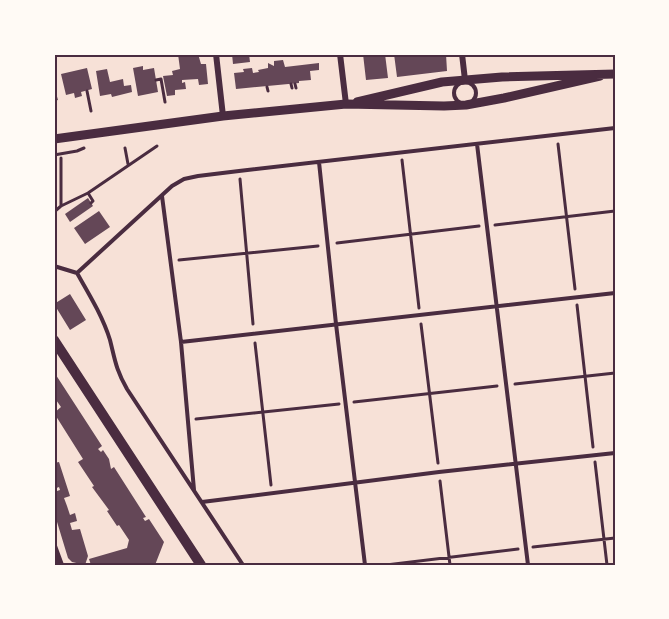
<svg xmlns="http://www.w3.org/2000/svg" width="669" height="619" font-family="Ubuntu,sans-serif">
<rect width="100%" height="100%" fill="#f7e1d7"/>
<!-- building -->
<path fill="#644757" d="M178 54H198L201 64H206L208 84 199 85 198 79 182 80V83L185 82 186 89 175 90V95L167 96 163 76 173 75 172 71 180 69Z
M232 54H249L250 62 233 64Z
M363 54H385L388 78 366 80Z
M394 54H446L447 71 397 77Z
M283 60 285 67 319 63V70L310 71 311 80 299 81V83L236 89 234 73 244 72 243 69 252 68 253 73 259 72 258 70 268 68V63L274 66V61Z
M143 66V70L154 68 158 92 138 96 133 68Z
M87 68 92 89 81 92 82 96 75 98 74 93 66 95 61 74Z
M107 69 110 82 123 79 124 86 131 85 132 92 112 97 111 94 100 96 96 71Z
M54 86 58 100 54 101Z
M88 198 93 206 70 222 65 214Z
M99 211 110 227 85 244 74 228Z
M70 294 86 320 70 330 54 304Z
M54 372 102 446 98 449 101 452 103 450 109 459 111 469 114 467 146 517 143 518 145 521 149 519 164 542 155 565H91L89 559 127 548 129 540 119 525 117 526 107 511 109 510 92 487 94 486 78 462 83 459 54 413 61 407 54 397Z
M59 462 70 496 64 498 67 506 70 515 75 513 77 521 70 523 72 530 80 529 88 556 85 565 72 562 68 558 54 512V492L60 490 59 487 54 489V463Z"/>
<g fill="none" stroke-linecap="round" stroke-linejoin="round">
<!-- path -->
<path stroke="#4a2c40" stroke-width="3" d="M156 80 161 79 165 102
M291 84 292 88
M295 84 296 88
M267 87 268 91
M87 91 91 111
M558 144 575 289
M125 148 128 164
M54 155 77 151 84 148
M61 158V206
M402 160 419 308
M240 179 253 324
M88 193 93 201 91 203
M54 212 61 206 88 193 157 146
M495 225 615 211
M337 243 479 226
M179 260 318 246
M577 305 593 447
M421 324 438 463
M255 343 271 485
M515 384 615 373
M354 402 497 386
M196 419 339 404
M595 462 607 565
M440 481 450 565
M533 547 615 538
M386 565 518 549"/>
<!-- service -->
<path stroke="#4a2c40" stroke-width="4" d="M454 93a11 11 0 1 1 22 0a11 11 0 1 1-22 0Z
M477 144 528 565
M319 162 336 324 365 565
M162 196 181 342 194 490
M54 266 77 273
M181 342 615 293
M202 502 439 472 615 453
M243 565 127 389C116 370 115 360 110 340 103 317 89 294 77 273L172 186 184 179 198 176 239 171 615 128"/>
<!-- minor -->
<path stroke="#4a2c40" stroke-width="6" d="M216 54 223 116
M340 54 346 104
M462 54 465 80
M54 546 61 565"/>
<!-- tertiary -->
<path stroke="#4a2c40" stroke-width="9" d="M357 102 442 82 502 77 615 74
M54 139 223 116 346 104 444 106 466 105 504 98 600 76"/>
<!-- secondary -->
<path stroke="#4a2c40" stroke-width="10" d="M54 340 201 565"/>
</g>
<!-- border -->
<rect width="669" height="619" fill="none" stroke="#fffaf5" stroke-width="111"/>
<rect x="56" y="56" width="558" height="508" fill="none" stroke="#4a2c40" stroke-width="2"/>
</svg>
